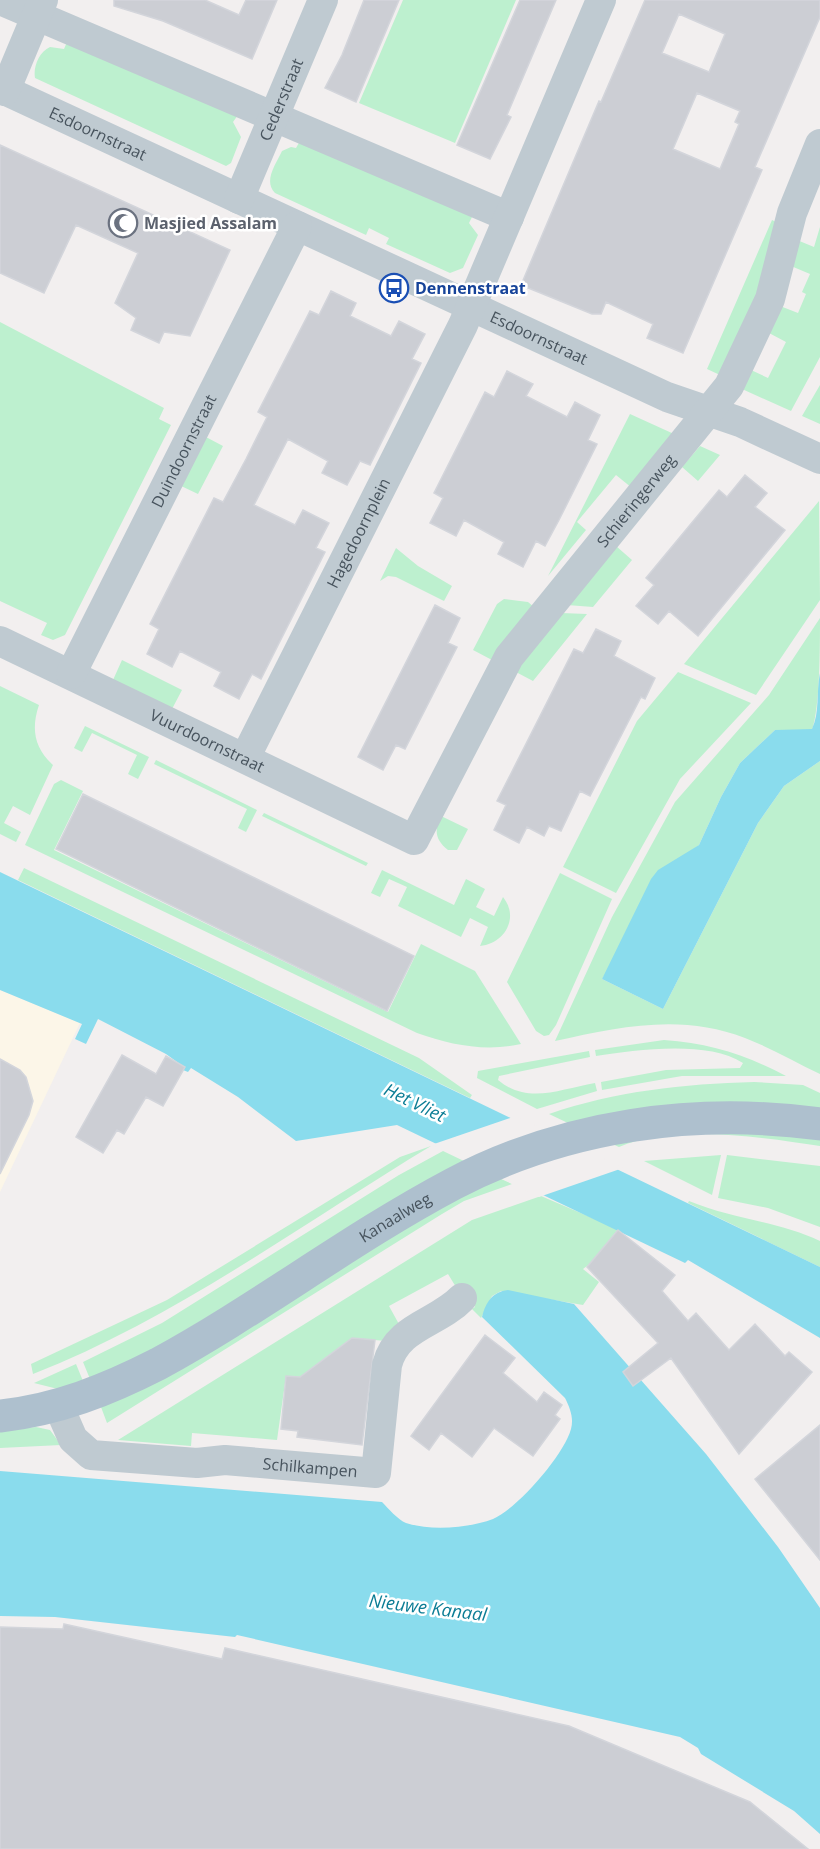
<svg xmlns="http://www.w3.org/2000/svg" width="820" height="1849" font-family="'Open Sans',sans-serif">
<rect width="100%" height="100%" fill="#f2efef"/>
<!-- commercial -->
<path fill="#fcf6e8" d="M0 990 80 1023 0 1192Z"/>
<!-- green -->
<path fill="#bdf0cf" d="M403 0H516L455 143 359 103Z
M67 42 238 115 233 122 241 137 231 163 226 166 35 78C33 67 39 52 50 47L64 49Z
M300 141 473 215 469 223 478 235 463 268 450 273 386 244 389 238 369 228 366 235 275 193C263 181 276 164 282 151L291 147 296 148Z
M772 220 776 222 754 303 720 375 707 369Z
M820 227V357L791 411 742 389 751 370 768 378 786 342 769 333 780 306 798 313 806 294 802 292 810 274 791 266 797 240 814 247Z
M0 322 164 408 159 419 171 425 65 635 53 640 41 635 47 623 0 601Z
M820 385V424L802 416Z
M630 414 674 434 632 488 616 475 577 522 586 530 548 576Z
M204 436 223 446 198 494 179 485Z
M700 446 720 455 698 481 682 467Z
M819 501 820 600 756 695 684 664Z
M616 546 632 560 593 607 567 605Z
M396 548 418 566 452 586 444 601 396 577 388 576 380 581Z
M504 599 528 602 534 607 492 660 473 650 497 604Z
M561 613 587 614 533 681 514 671Z
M820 618C820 645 820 708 812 730H775L740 763 721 797 699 845 682 858 602 979 663 1009 758 823 784 786 820 761V1074C795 1062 771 1048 745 1038 681 1013 619 1027 555 1041L612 917 675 802 769 695Z
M122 660 182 690 172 709 113 680Z
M678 672 751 703 680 779 616 893 563 867 637 721Z
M0 686 39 705C31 728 34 748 53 765L30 815 13 806 4 823 21 832 16 842 0 834Z
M85 726 149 757 138 779 128 774 137 755 92 733 82 752 74 748Z
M156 760 257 810 246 832 238 828 247 809 154 764Z
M61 780 83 791 54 850 388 1012 421 944 475 971 521 1044C485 1052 451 1045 417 1033L25 845 54 784Z
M264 813 368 863 366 866 262 816Z
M441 816 468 829 457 850H448C435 840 434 830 441 816Z
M24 868 419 1058 472 1095 470 1098 18 880Z
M382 870 454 905 466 879 485 889 476 907 494 916 503 897C520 918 504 944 480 946L488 927 470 918 461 937 398 906 407 887 389 879 380 897 371 893Z
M560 873 612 899 556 1025 549 1035 544 1036 536 1031 507 982Z
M664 1040C710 1043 746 1055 786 1076H682L602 1090 601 1082 666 1070 740 1068 743 1063C707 1040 636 1050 596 1056L595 1050Z
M589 1051 590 1057 499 1076 498 1080C528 1105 560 1089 595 1083L597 1091 537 1109 477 1078 478 1071Z
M754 1082 803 1085 820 1093V1109L570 1124 549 1114C616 1091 683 1084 754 1082Z
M731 1132 820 1138V1146C761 1137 675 1124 619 1147L610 1143 637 1138Z
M431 1146C300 1225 176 1318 33 1374L31 1364 167 1300 400 1157Z
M443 1151 466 1162 149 1352 90 1379 83 1362 162 1323 399 1175Z
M721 1155 712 1195 644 1161Z
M727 1155 820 1166V1227L768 1208 718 1198Z
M499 1178 512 1184 464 1201 442 1214 107 1423 101 1407 425 1216Z
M541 1196 618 1229 591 1263 583 1269 599 1282 583 1305 501 1291 492 1296 481 1318 472 1309 475 1307 464 1289 459 1292 448 1274 389 1306 400 1326 386 1341 352 1338 304 1374V1378L286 1376 277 1440 192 1433 191 1446 118 1440 472 1220Z
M689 1201C732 1219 778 1221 820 1241V1267L688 1203Z
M76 1364 83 1381 58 1389 34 1383Z
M36 1427 50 1430 61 1445 0 1448V1431Z"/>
<!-- water -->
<path fill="#8adced" d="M820 673V761L784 786 758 823 663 1009 602 979 651 879 658 870 699 845 721 797 740 763 775 730 812 729C820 712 816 693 820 673Z
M0 872 820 1267V1338L688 1260 685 1263 397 1125 296 1141 238 1097 191 1068 188 1072 183 1070 184 1067 166 1054 98 1019 86 1044 75 1039 82 1024 0 990Z
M508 1290 574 1304 706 1454 778 1547 820 1608V1834L794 1811 701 1754 698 1748 680 1737 237 1635 235 1637 55 1617 0 1616V1471L382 1502C388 1508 398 1520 406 1523 430 1531 470 1528 493 1519 518 1508 564 1455 571 1429 574 1418 570 1408 565 1398L482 1317C486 1302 492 1292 508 1290Z"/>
<!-- pier -->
<path fill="#f2efef" d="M516 1116 623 1168 539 1197 435 1146 434 1144Z"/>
<!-- building -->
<path fill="#ccced4" stroke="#d3d5db" stroke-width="1.5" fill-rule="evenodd" d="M114 0H205L239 15 246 0H277L252 59 163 21 114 6Z
M364 0H399L356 102 325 88 342 55Z
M520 0H556L507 115 511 117 490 159 457 145Z
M645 0H820V17L755 167 762 170 683 353 647 338 653 324 606 302 601 314H592L521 285 599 101 601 102ZM679 14 725 34 709 72 662 53ZM697 93 740 111 735 122 739 124 720 169 673 149Z
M0 145 230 250 190 336 164 332 159 343 131 330 136 318 115 303 138 253 76 225 44 293 0 273Z
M331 291 356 303 350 316 391 336 399 321 425 334 412 359 421 363 370 465 360 461 347 485 322 473 328 461 288 439 254 505 295 525 303 510 329 523 316 548 325 552 261 679 252 674 239 699 214 686 221 672 180 651 172 667 147 654 159 629 150 624 214 498 223 502 246 459 267 417 258 412 310 311 319 315Z
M507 371 533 384 526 396 567 417 575 402 600 415 588 440 597 444 559 520 545 546 536 541 523 567 498 554 504 542 464 520 456 536 430 523 443 498 434 493 485 392 494 397Z
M745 475 767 493 755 507 785 530 698 636 669 611 658 624 636 606 654 585 646 578 719 490 727 497Z
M435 605 460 618 448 643 457 647 405 749 396 745 383 770 358 757Z
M596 629 621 641 614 656 655 678 645 699 641 697 590 796 580 791 561 831 549 826 544 836 527 827 519 843 494 830 506 805 497 801 574 649 583 653Z
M83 794 414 956 387 1011 56 849Z
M122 1055 156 1074 166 1056 185 1067 163 1106 146 1097 124 1134 117 1130 103 1153 76 1137Z
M0 1059 20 1070 26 1077 33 1101 29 1115 0 1174Z
M618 1230 675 1275 662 1291 688 1321 696 1313 729 1350 755 1324 785 1356 789 1352 812 1372 739 1454 671 1358 633 1386 623 1372 658 1343 587 1267Z
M485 1335 515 1358 503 1373 537 1402 544 1392 562 1405 555 1415 560 1419 533 1456 494 1428 472 1457 441 1433 429 1450 411 1436Z
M352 1338 375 1340 362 1445 297 1437 298 1431 281 1429 286 1376 300 1377Z
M820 1425V1560L755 1479Z
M64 1624 222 1659 225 1648 569 1726 750 1802 808 1849H0V1627L63 1629Z"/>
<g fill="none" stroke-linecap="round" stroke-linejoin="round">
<!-- minor -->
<g stroke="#bfcad1" stroke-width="30">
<path d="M0 0 509 217"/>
<path id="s1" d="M0 88 667 397 740 422 820 459"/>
<path d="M5 91 43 0"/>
<path id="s2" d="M239 199 323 0"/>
<path id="s3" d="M0 641 414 840 509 657 729 386 770 299 792 213 820 144"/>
<path id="s4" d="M71 674 297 226"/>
<path id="s5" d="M245 758 463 325 601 0"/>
<path id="s6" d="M59 1407 73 1439 91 1455 197 1463 225 1460 376 1473 387 1365C397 1326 437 1324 462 1298"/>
</g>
<!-- major -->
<path stroke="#aec0ce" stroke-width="33" id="s7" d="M0 1416C57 1410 107 1390 158 1364 259 1309 351 1238 453 1184 565 1125 695 1107 820 1124"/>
</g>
<!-- icons -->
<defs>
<g id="mosque-ring" transform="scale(1.5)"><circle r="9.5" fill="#fff" stroke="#6b7280" stroke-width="1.5"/><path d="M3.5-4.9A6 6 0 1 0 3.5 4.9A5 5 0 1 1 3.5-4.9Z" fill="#6b7280"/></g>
<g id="bus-ring" transform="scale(1.5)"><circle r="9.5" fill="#fff" stroke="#1a4fb4" stroke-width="1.5"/><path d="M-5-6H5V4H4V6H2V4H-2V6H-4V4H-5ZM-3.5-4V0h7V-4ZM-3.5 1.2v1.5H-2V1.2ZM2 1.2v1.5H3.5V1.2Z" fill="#1a4fb4"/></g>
</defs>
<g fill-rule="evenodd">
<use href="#mosque-ring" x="123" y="223"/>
<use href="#bus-ring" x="394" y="288"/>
</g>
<g text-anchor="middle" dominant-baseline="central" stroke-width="5" stroke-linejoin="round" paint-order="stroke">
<!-- street labels -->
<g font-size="16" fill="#47535d" stroke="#fff">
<text stroke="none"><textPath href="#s2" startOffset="108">Cederstraat</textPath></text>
<text stroke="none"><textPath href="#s1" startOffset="108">Esdoornstraat</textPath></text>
<text stroke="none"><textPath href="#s1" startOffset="594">Esdoornstraat</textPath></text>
<text stroke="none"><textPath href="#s4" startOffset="250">Duindoornstraat</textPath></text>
<text stroke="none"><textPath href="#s3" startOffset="867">Schieringerweg</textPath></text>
<text stroke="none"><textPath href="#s5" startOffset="252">Hagedoornplein</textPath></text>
<text stroke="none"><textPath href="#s3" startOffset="230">Vuurdoornstraat</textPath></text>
<text stroke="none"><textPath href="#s7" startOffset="446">Kanaalweg</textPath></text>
<text stroke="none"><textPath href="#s6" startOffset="279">Schilkampen</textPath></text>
</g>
<!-- worship labels -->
<g font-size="16" font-weight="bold" fill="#5b616d" stroke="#fff" text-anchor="start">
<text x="144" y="223">Masjied Assalam</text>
</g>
<!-- transit labels -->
<g font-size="16" font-weight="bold" fill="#164399" stroke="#fff" text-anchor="start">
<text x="415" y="288">Dennenstraat</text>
</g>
<!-- water labels -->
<g font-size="18" font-style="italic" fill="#0c7d95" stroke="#fff">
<text transform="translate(415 1102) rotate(26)">Het Vliet</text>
<text transform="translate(428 1607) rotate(7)">Nieuwe Kanaal</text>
</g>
</g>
</svg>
